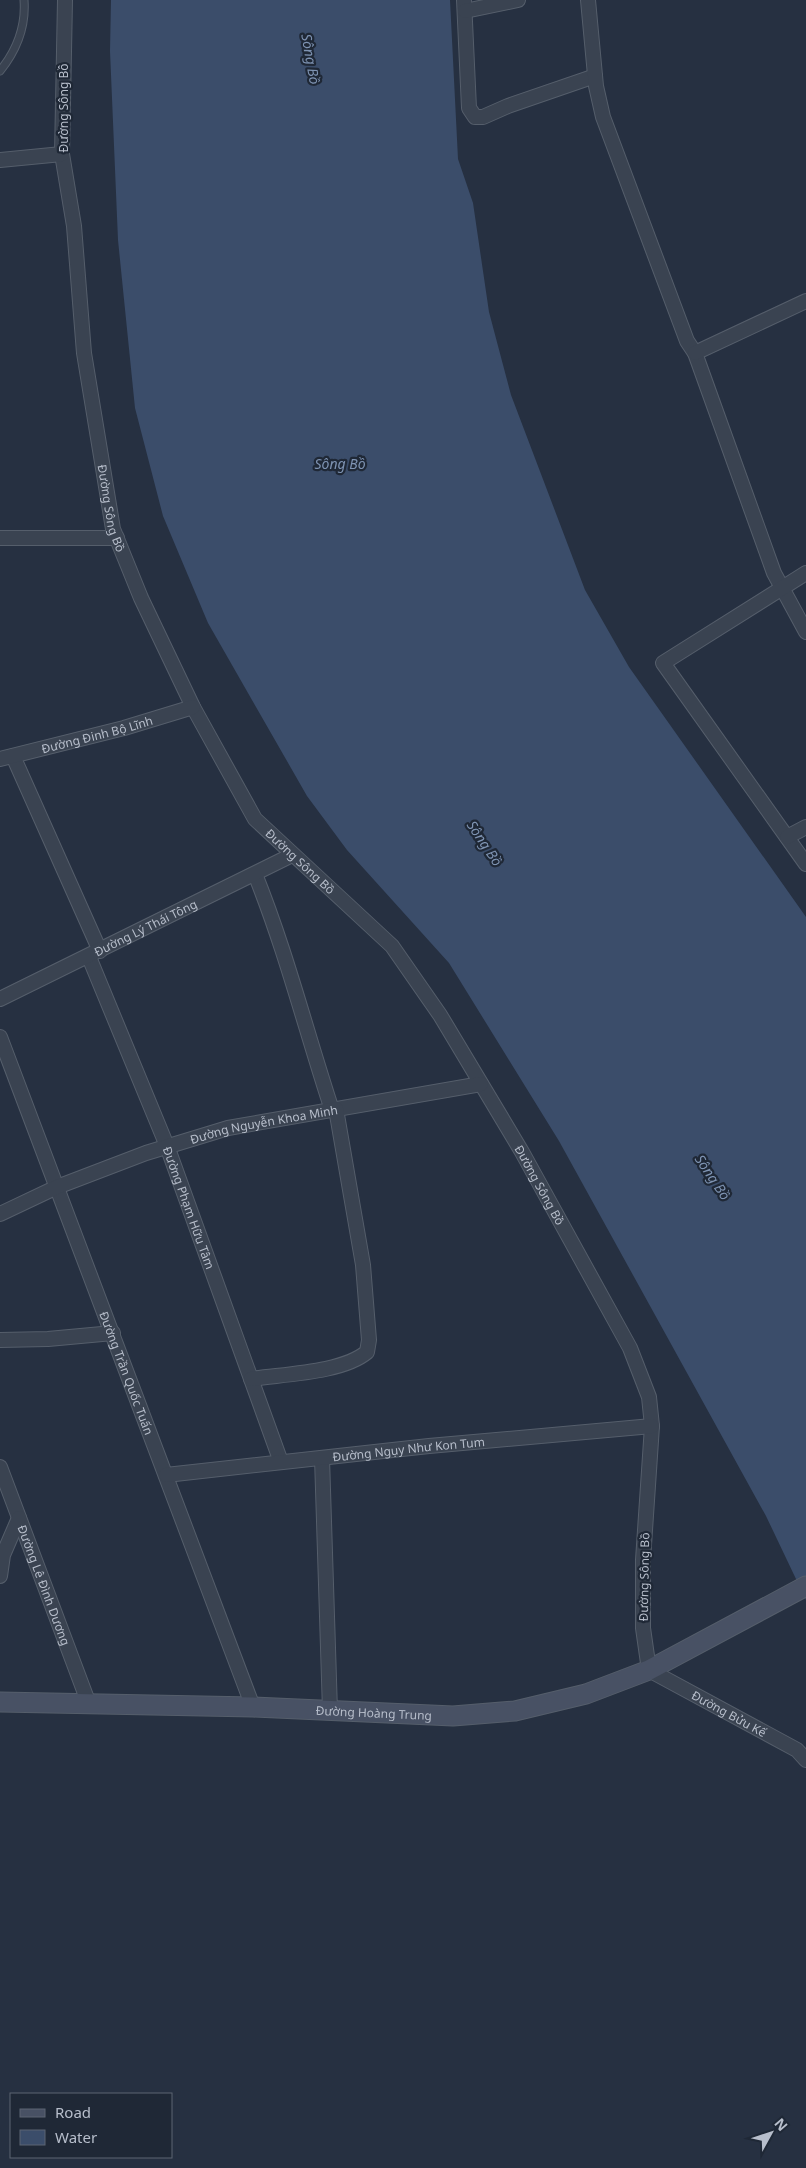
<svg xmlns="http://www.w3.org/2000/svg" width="806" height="2168" font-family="'Noto Sans',sans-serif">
<rect width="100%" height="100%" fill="#263041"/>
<!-- water -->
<path fill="#3b4d6a" d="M111 0H450L458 159 473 203 489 312 511 395 585 590 629 667 806 917V1600L766 1516 559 1141 449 963 347 850 307 796 208 623 163 516 135 408 118 240 110 51Z"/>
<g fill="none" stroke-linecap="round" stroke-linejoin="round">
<!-- lane casing -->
<g stroke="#555e6b" stroke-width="9">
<path id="lane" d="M0 71C16 51 26 26 24 0"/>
</g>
<!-- street casing -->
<g stroke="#555e6b" stroke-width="16">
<g id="street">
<path id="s1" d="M65 0 62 154 74 226 84 353 113 529 141 598 193 707 255 819 392 946 440 1015 522 1152 630 1348 649 1397 652 1426 643 1560V1628L649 1670 797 1750 806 1760"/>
<path d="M464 0 469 108 475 117H483L508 106 595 76"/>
<path d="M588 0 596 86 603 117 687 341 695 353 774 573 806 632"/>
<path d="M465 11 518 0"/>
<path d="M0 160 62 154"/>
<path d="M695 353 806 301"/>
<path d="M0 538H117"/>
<path d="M806 573 663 663 806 864"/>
<path d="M13 756 100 951"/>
<path id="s2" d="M0 759 124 728 193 707"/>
<path d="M787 837 806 827"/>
<path d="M255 874C286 951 306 1031 332 1110"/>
<path id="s3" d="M89 957 167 1146 281 1462"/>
<path id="s4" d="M0 999 292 855"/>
<path id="s5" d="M0 1037 253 1707"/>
<path id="s6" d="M0 1214 57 1187 146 1153 228 1128 481 1084"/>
<path d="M0 1340 48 1339 113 1333"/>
<path d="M251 1379C283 1374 342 1373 367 1352L369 1340 363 1265 336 1109"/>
<path d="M322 1458 330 1711"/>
<path id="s7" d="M0 1467 89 1704"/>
<path id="s8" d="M166 1475 429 1446 652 1426"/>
<path d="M0 1576 3 1555 19 1518"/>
</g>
</g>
<!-- secondary casing -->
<g stroke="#555e6b" stroke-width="21">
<g id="secondary">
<path id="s9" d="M0 1702 253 1707 453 1716 515 1711 586 1694 649 1670 806 1586"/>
</g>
</g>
<!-- lane -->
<use href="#lane" stroke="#3a4351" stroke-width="7"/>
<!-- street -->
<use href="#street" stroke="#3a4351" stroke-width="14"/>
<!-- secondary -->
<use href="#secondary" stroke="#485164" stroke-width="19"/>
</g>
<g text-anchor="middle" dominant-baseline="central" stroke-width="4.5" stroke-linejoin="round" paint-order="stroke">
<!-- street labels -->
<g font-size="12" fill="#b7becb" stroke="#1f2836">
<text transform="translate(63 108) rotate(-90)">Đường Sông Bồ</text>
<text stroke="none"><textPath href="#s1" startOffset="512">Đường Sông Bồ</textPath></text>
<text stroke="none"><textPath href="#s2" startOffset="100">Đường Đinh Bộ Lĩnh</textPath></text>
<text stroke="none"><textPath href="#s1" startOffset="918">Đường Sông Bồ</textPath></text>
<text stroke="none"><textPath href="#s4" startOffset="162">Đường Lý Thái Tông</textPath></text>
<text stroke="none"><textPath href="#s6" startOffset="280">Đường Nguyễn Khoa Minh</textPath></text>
<text stroke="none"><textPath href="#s1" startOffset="1324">Đường Sông Bồ</textPath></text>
<text stroke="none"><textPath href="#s3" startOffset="270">Đường Phạm Hữu Tâm</textPath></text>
<text stroke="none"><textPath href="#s5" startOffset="359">Đường Trần Quốc Tuấn</textPath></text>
<text stroke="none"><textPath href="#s8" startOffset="244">Đường Ngụy Như Kon Tum</textPath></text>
<text transform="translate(644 1577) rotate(-89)">Đường Sông Bồ</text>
<text stroke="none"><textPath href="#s7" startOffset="126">Đường Lê Đình Dương</textPath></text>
<text stroke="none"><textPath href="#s9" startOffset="374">Đường Hoàng Trung</textPath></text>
<text stroke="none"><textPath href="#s1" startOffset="1928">Đường Bửu Kế</textPath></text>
</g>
<!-- water labels -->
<g font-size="14" font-style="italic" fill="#7e93b2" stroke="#1f2836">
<text transform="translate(311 59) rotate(80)">Sông Bồ</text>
<text x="340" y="463">Sông Bồ</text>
<text transform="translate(485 843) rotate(56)">Sông Bồ</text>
<text transform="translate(713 1177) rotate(56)">Sông Bồ</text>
</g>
</g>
<!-- legend -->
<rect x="10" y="2093" width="162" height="65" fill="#1f2836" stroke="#5c6472"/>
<rect x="20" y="2109" width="25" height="8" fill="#485164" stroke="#5c6472"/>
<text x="55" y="2118" font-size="15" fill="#b7becb">Road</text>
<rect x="20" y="2130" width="25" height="15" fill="#3b4d6a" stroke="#5c6472"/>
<text x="55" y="2143" font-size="15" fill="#b7becb">Water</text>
<!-- north arrow -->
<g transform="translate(771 2133) rotate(50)" stroke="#1f2836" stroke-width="4" paint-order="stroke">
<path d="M0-4L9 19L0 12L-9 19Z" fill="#b7becb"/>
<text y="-8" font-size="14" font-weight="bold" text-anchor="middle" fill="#b7becb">N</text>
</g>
</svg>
